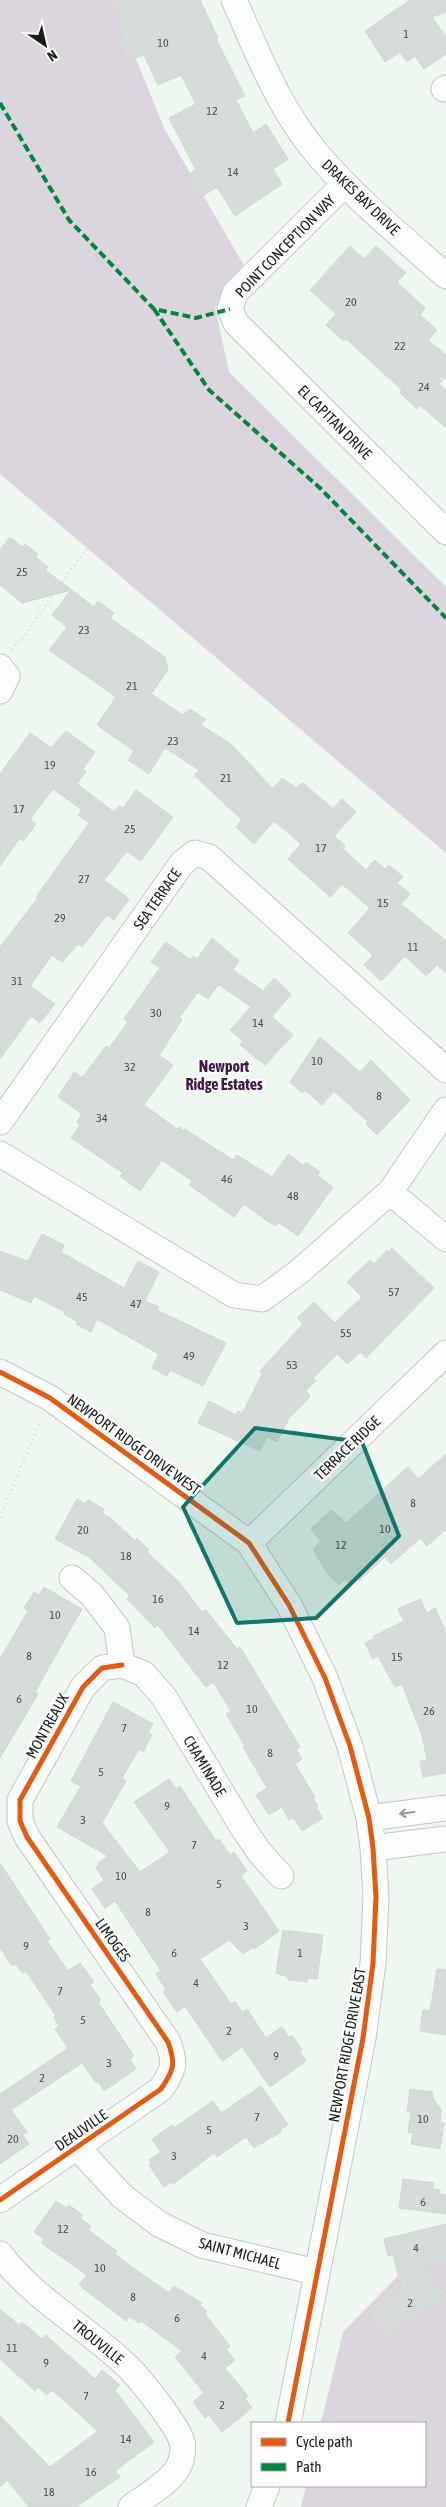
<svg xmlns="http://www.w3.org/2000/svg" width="446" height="2507" font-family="'Asap Condensed',sans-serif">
<rect width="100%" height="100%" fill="#edf6ef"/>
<!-- green -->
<path fill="#dbd5dd" d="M0 0H112L164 128 246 269 215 307 229 372 446 587V853L0 474Z
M446 2227V2507H301L306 2486H425V2423H321L343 2332Z"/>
<!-- building -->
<path fill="#d6dcd7" stroke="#d1d8d3" d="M111 0H200L218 38 216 39 245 96 236 100 253 133 266 124 288 159 273 169 282 184 235 216 217 187 200 198 186 176 196 170 169 118 196 104 181 75 158 85 144 55 127 62 117 41 128 36Z
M410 0H446V12L432 17 446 37V54L424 69 415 56 407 62 400 52 385 62 365 31Z
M350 246 364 259 376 246 406 273 397 282 425 308 420 315 437 330 428 340 446 355V376L439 384 446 390V428L420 405 417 409 400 393 402 390 346 339 344 341 326 325 336 314 310 290Z
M10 537 22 547 25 544 38 554 36 557 48 567 45 570 94 607 98 601 114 613 110 618 165 657 168 670 151 694 183 715 190 709 205 719 201 725 232 745 273 789 282 778 296 788 303 783 333 809 342 799 356 812 334 836 345 846 343 849 366 870 375 860 385 869 389 865 403 877 397 883 410 894 401 904 446 941V973L437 965 426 976 405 956 381 981 364 965 373 955 348 933 370 908 342 884 330 897 288 859 301 844 274 821 254 844 236 827 242 820 194 775 199 770 165 748 149 774 128 760 134 751 97 725 116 697 49 650 67 627 52 615 71 590 22 603 0 585V550Z
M66 731 95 752 83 769 86 771 77 784 114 812 119 806 123 808 136 790 173 817 141 861 127 851 104 880 129 899 114 920 107 915 82 947 78 944 62 962 52 955 30 986 55 1004 40 1023 31 1016 0 1059V947L38 898 36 897 89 823 78 815 82 810 53 789 30 819 36 824 23 841 20 838 0 866V774L30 733 51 748Z
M212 938 239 961 233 970 263 991 274 978 291 994 272 1017 293 1035 265 1065 240 1045 243 1041 230 1030 251 1007 221 986 218 985 208 999 198 992 179 1018 182 1020 159 1055 173 1065 144 1105 177 1129 179 1127 184 1131 185 1129 233 1160 237 1155 272 1177 289 1154 304 1166 306 1162 320 1172 317 1175 333 1187 298 1236 278 1222 276 1226 267 1221 244 1204 234 1217 189 1185 192 1181 162 1160 140 1191 120 1176 123 1173 71 1138 80 1125 77 1122 82 1114 58 1097 74 1072 82 1078 106 1046 109 1048 128 1022 124 1019 160 968 151 962 166 942 191 960 193 956 197 959Z
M320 1037 360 1072 371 1060 410 1100 377 1135 366 1124 368 1122 334 1091 322 1105 305 1090 302 1093 290 1082Z
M42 1234 64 1245 61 1252 124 1288 138 1261 159 1272 145 1301 159 1307 157 1310 226 1343 203 1386 170 1370 167 1376 152 1368 159 1354 97 1319 91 1332 76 1324 78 1322 64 1314 65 1312 34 1296 31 1303 0 1290V1251L28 1261Z
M392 1248 434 1288 366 1358 361 1352 347 1364 337 1354 313 1378 316 1381 306 1390 310 1397 289 1418 277 1442 267 1437 260 1451 198 1423 209 1401 236 1415 238 1411 242 1414 262 1374 260 1371 303 1324 297 1318 314 1302 335 1323 362 1297 347 1282 370 1260 374 1264 387 1250 388 1252Z
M446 1454V1529L427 1546 420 1538 391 1564 385 1557 359 1581 357 1578 350 1585 345 1579 339 1585 326 1571 313 1549 321 1541 311 1529 331 1510 346 1523 408 1467 418 1479Z
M77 1499 86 1504 88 1500 104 1509 102 1513 111 1518 135 1541 137 1538 149 1550 147 1552 179 1582 202 1612 206 1610 237 1649 240 1647 300 1747 296 1750 302 1759 295 1764 315 1797 313 1798 318 1806 316 1808 323 1818 302 1831 295 1820 292 1818 289 1820 282 1807 269 1815 256 1795 267 1788 243 1747 245 1746 226 1714 231 1711 213 1682 206 1687 158 1625 155 1628 127 1599 130 1596 89 1557 55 1539Z
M44 1587 82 1609 35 1692 38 1694 0 1758V1659L28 1611 24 1608 34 1592 39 1595Z
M420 1599 427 1613 435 1608 446 1632V1773L423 1777 420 1761 427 1760 422 1735 402 1684 395 1687 378 1656 373 1659 365 1643 375 1638 374 1636 404 1621 398 1609Z
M113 1702 153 1724 148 1732 152 1735 143 1752 139 1749 122 1778 126 1781 102 1823 140 1872 170 1852 134 1802 169 1779 176 1789 180 1786 216 1841 219 1839 230 1855 234 1852 247 1871 241 1876 279 1931 254 1949 253 1947 243 1954 229 1940 200 1959 231 2004 235 2001 242 2012 247 2009 266 2038 282 2027 289 2037 292 2035 302 2050 300 2052 306 2061 270 2087 242 2047 222 2061 185 2006 177 2012 163 1992 166 1990 156 1974 161 1971 115 1901 105 1908 92 1889 104 1880 96 1868 99 1865 98 1863 108 1856 57 1827 81 1786 71 1781Z
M0 1863 50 1939 47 1941 68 1971 80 1963 94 1982 90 1985 101 2000 98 2002 134 2056 130 2060 136 2069 104 2091 98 2081 96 2083 82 2063 11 2110 27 2132 23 2135 29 2144 0 2164V2094L68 2048 55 2029 59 2026 54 2017 56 2016 26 1971 22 1973 16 1964 12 1966 0 1948Z
M283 1930 323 1935 317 1979 307 1978V1982L288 1980V1977L276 1973Z
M437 1969 446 1970V2035L420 2031 423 2010 430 2011Z
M261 2086 288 2125 280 2130 281 2132 254 2148 246 2137 217 2157 214 2153 173 2184 172 2182 164 2187 149 2165 151 2163 149 2160 161 2152 152 2139 172 2125 174 2128 213 2101 221 2113Z
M410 2089 433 2092 432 2096 441 2110 440 2123H444L440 2149 411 2144 413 2133 408 2132 411 2112H407Z
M403 2179 434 2183 433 2189 440 2190 439 2194 446 2195V2214L399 2208Z
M56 2201 66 2208 69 2205 83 2215 80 2218 91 2226 88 2230 117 2251 115 2254 125 2262 169 2293 174 2286 202 2303 200 2305 207 2311 205 2314 230 2346 226 2349 235 2360 225 2368 248 2396 245 2399 252 2408 222 2432 209 2415 205 2418 193 2402 204 2393 175 2357 182 2351 141 2321 139 2323 129 2316 126 2321 79 2285 87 2275 41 2243 44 2239 34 2232Z
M446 2224V2264L424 2269 446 2295 426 2312 424 2309 418 2313 389 2337 369 2314 401 2287 393 2255 388 2256 384 2239Z
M0 2309 19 2325 22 2322 42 2339 46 2335 95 2379 102 2370 120 2385 115 2390 154 2442 115 2471 120 2477 76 2507H29L7 2480 0 2487V2416L50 2467 98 2431 52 2390 47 2395 38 2387 35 2391 0 2359Z"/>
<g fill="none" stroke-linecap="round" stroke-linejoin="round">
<!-- minor casing -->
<g stroke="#c2c9c4" stroke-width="27">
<path id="minor" d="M234 0C258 54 280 111 319 156 357 200 403 238 446 276
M444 89 446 88
M345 184 235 293 230 309 236 323 446 532
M0 667 7 676 0 691
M0 1122 182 863 195 853 209 857 446 1070
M0 1154 234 1295 262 1299 300 1271 390 1192 446 1110
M390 1192 446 1239
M0 1372 50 1398 249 1543 289 1605 325 1678 350 1746 369 1818 373 1848 376 1897 373 1963 363 2038 288 2423
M249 1543 446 1353
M72 1578 92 1595 117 1628 122 1665
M122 1665 144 1674 164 1697 243 1828 260 1853 281 1876
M369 1818 446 1808
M373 1848 446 1839
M77 2147 122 2196 159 2224 202 2245 316 2272
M0 2200 161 2089C174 2070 176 2064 168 2042L27 1837 20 1821V1800L83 1687 102 1668 122 1665
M0 2254C34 2299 86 2327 126 2365 139 2377 178 2426 182 2442 184 2446 182 2456 181 2461 175 2480 147 2495 131 2507
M259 2507 267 2486"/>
</g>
<!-- path -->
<path stroke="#d8dad8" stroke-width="3" stroke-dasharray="1 4" stroke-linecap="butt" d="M0 368 70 394 91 409 110 439 120 461 155 502 206 516 259 521 289 539 304 564 309 599 292 678 308 703C317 704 331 708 339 705 382 691 397 664 446 684
M11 649 22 639 78 560 110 522 155 502
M0 1518 41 1419"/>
<!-- minor -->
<use href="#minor" stroke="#fcfefd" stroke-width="25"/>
<!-- quiet -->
<path stroke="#00873e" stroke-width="4" stroke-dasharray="8 4" stroke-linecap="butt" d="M0 103 69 220 154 309 196 318 230 309
M154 309 209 390 320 488 446 618"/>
<!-- cycleway casing -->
<g stroke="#fff" stroke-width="8">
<path id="cycleway" d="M0 1372 50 1398 249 1543 289 1605 325 1678 350 1746 369 1818 373 1848 376 1897 373 1963 363 2038 288 2423
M0 2200 161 2089C174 2070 176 2064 168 2042L27 1837 20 1821V1800L83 1687 102 1668 122 1665"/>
</g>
<!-- cycleway -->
<use href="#cycleway" stroke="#e8590c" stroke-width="5"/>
</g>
<!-- one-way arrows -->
<defs><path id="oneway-shaft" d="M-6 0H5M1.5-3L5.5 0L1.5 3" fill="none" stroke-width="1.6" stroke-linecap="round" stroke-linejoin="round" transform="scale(1.25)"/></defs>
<use stroke="#959997" href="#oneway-shaft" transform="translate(407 1813) rotate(173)"/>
<!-- marked area -->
<path fill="#0f766e" fill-opacity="0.2" stroke="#0f766e" stroke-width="4" stroke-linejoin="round" d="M255 1428 362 1442 399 1536 316 1618 237 1623 183 1507Z"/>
<g text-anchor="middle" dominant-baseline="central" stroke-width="5" stroke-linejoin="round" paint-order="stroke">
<!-- number labels -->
<g font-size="12" fill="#4a504b">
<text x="406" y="34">1</text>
<text x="163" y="43">10</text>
<text x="212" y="111">12</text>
<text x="233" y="172">14</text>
<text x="351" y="302">20</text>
<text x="400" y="346">22</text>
<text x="424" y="387">24</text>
<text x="22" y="572">25</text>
<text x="84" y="630">23</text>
<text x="132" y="686">21</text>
<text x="173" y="741">23</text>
<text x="50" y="765">19</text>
<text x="226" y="778">21</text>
<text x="19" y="809">17</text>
<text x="130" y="829">25</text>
<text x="321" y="848">17</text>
<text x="84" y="879">27</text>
<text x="383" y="903">15</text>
<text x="60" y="918">29</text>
<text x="413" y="947">11</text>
<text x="17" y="981">31</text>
<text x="156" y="1013">30</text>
<text x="258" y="1023">14</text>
<text x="317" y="1061">10</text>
<text x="130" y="1067">32</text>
<text x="379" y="1096">8</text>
<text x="102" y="1118">34</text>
<text x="227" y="1179">46</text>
<text x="293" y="1196">48</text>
<text x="394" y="1292">57</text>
<text x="82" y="1297">45</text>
<text x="136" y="1304">47</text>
<text x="346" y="1333">55</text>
<text x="189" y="1356">49</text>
<text x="292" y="1365">53</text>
<text x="413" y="1503">8</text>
<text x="385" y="1529">10</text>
<text x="83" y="1530">20</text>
<text x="341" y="1545">12</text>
<text x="126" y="1556">18</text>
<text x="158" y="1599">16</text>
<text x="55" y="1615">10</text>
<text x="194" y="1631">14</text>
<text x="29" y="1656">8</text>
<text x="397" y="1657">15</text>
<text x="223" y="1665">12</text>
<text x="19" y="1699">6</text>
<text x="252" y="1709">10</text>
<text x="429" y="1711">26</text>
<text x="124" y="1728">7</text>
<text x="270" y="1753">8</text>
<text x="101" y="1772">5</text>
<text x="167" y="1806">9</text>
<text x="83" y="1820">3</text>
<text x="194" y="1845">7</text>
<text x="121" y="1876">10</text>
<text x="219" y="1884">5</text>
<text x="148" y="1912">8</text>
<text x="246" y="1926">3</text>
<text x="26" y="1946">9</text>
<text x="174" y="1953">6</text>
<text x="300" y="1953">1</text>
<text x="196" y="1983">4</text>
<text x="60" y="1991">7</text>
<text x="83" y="2020">5</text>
<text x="229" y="2031">2</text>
<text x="276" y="2056">9</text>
<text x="109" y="2063">3</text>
<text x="42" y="2078">2</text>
<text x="257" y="2117">7</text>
<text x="423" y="2119">10</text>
<text x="209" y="2130">5</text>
<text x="13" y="2139">20</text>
<text x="174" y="2156">3</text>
<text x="423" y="2202">6</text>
<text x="63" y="2229">12</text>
<text x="416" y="2248">4</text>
<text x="100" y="2268">10</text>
<text x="133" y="2297">8</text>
<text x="410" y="2303">2</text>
<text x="177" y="2318">6</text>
<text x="12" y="2348">11</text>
<text x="204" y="2356">4</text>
<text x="46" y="2363">9</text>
<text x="86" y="2396">7</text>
<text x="222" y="2405">2</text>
<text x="126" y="2439">14</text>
<text x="91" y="2472">16</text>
<text x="49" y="2492">18</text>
</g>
<!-- street labels -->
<g font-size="15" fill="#181e1a" stroke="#fff">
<text transform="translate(361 197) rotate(44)">DRAKES BAY DRIVE</text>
<text transform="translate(285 246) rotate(-46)">POINT CONCEPTION WAY</text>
<text transform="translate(335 422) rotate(45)">EL CAPITAN DRIVE</text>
<text transform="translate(157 899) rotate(-55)">SEA TERRACE</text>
<text transform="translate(134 1444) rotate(36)">NEWPORT RIDGE DRIVE WEST</text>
<text transform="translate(347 1448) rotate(-44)">TERRACE RIDGE</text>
<text transform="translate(47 1726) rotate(-61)">MONTREAUX</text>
<text transform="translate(205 1766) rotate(59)">CHAMINADE</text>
<text transform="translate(113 1940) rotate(55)">LIMOGES</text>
<text transform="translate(347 2045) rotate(-80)">NEWPORT RIDGE DRIVE EAST</text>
<text transform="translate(81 2130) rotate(-35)">DEAUVILLE</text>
<text transform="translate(240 2253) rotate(15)">SAINT MICHAEL</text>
<text transform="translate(98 2342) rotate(39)">TROUVILLE</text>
</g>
<!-- neighbourhood labels -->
<g font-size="16" font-weight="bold" fill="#411548" stroke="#fff">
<text x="224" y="1066">Newport<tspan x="224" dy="18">Ridge Estates</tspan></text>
</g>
</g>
<!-- legend -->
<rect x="251" y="2422" width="175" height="65" fill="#ffffff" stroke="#a3a5a3"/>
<rect x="261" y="2438" width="25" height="8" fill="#e8590c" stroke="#a3a5a3"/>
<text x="296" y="2447" font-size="15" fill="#181e1a">Cycle path</text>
<rect x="261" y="2463" width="25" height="8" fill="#00873e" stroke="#a3a5a3"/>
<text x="296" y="2472" font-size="15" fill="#181e1a">Path</text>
<!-- north arrow -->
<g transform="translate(45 45) rotate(146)" stroke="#ffffff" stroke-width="4" paint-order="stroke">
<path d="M0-4L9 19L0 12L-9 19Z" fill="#181e1a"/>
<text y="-8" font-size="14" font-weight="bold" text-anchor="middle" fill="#181e1a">N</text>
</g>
</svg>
